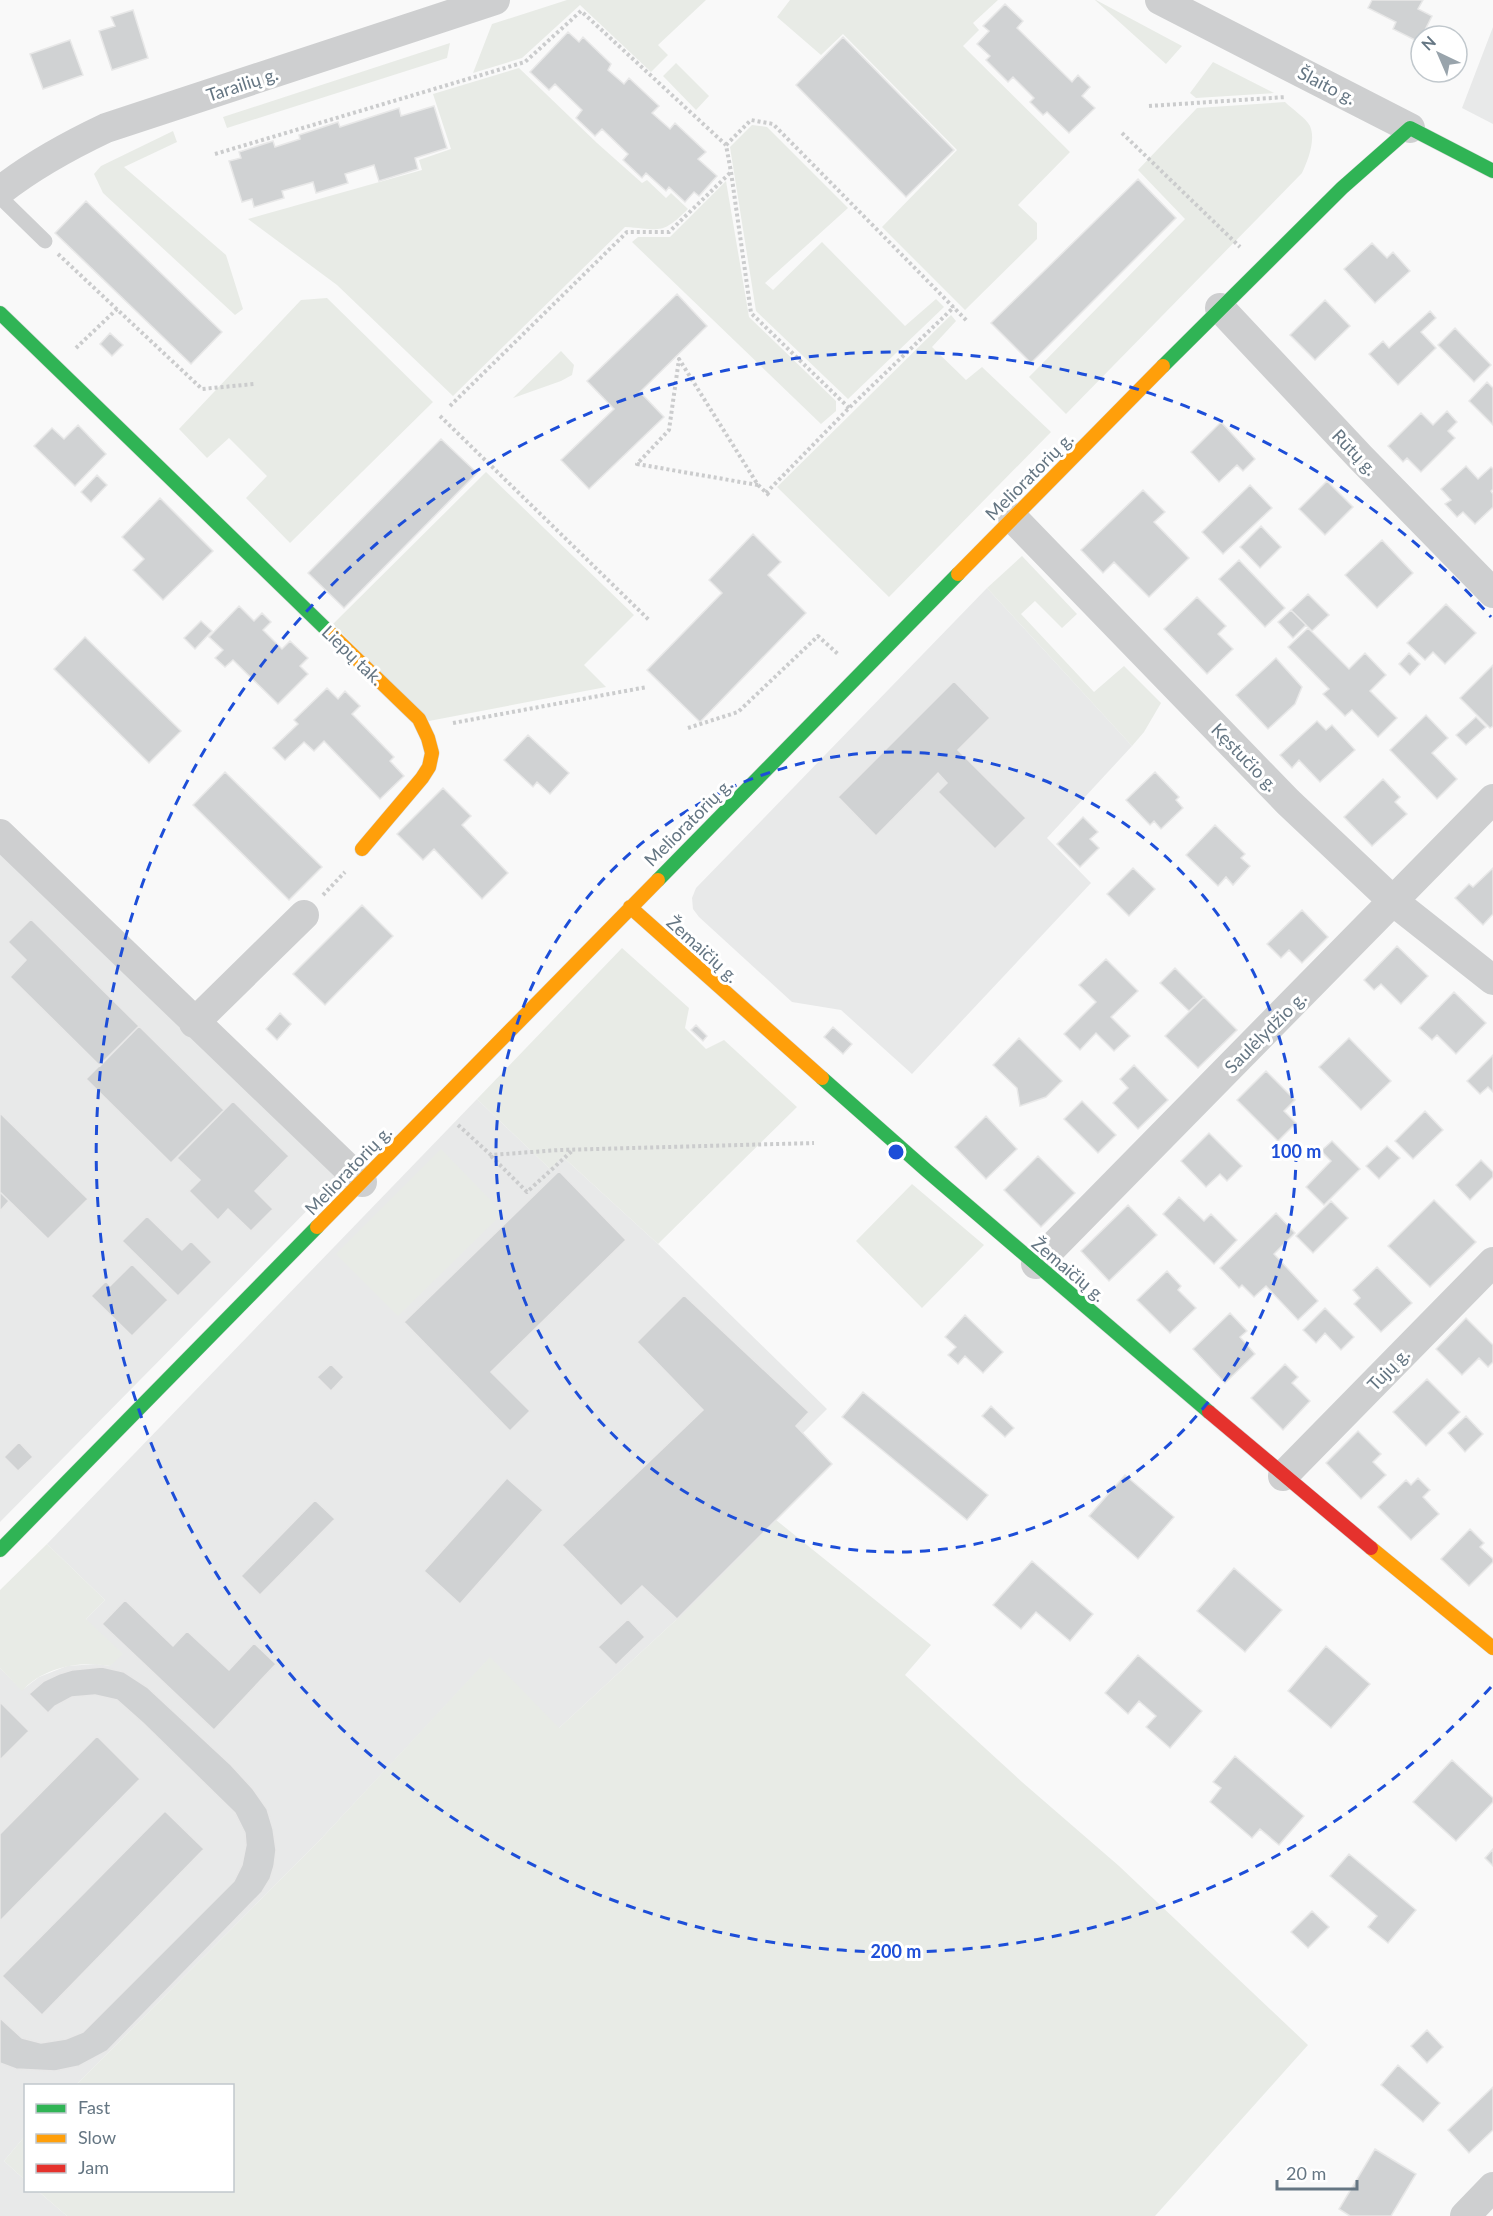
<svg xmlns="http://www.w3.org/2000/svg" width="1493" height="2216" font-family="Lato,sans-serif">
<rect width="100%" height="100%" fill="#f9f9f9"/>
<!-- built -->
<path fill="#e8e9e9" d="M1493 27V124L1462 108Z
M987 588 1132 746 1047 838 1091 883 912 1074 841 1010 792 1002 699 917 693 909 692 898 696 888Z
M0 834 348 1169 0 1522Z
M477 1099 549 1168 563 1157 658 1244 827 1409 803 1433 832 1464 677 1619 558 1729 490 1658 319 1841 76 2085 26 2086 25 2136 4 2161 25 2180 26 2190 38 2191 67 2216H0V1668L22 1690 39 1677 67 1666 97 1664 110 1666 86 1619 105 1600 47 1544Z"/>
<!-- green -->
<path fill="#e8ebe6" d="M567 0H706L658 45 668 55 651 72 580 5 522 58 473 73 492 24Z
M790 0H998L973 23 979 30 963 46 1070 152 1018 205 1037 223V239L965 310 882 227 957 150 843 34 821 55 777 17Z
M1095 0H1096L1182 46 1166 64Z
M450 43 447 58 227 128 223 117Z
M1213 62 1274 93 1196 98 1190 93Z
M676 63 709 96 696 110 663 76Z
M519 68 597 143 642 183 647 180 666 198 671 193 688 209C661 236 660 229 625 227L453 396 337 285 248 219 422 170 419 160 451 149 433 94Z
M1285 102C1292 109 1306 118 1310 126 1316 140 1308 160 1302 173L1066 414 1029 377 1185 219 1138 170 1197 108Z
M752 125 767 127 848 208 765 283 773 290 822 242 905 326 936 299 944 307 848 399 756 311 730 147Z
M173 131 177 142 124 167 226 255 243 309 235 315 103 193 94 174 101 166Z
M726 181 749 317 836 401V411L821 424 632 242 638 237H670Z
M327 298 433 402 290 543 246 498 267 476 229 438 207 458 179 429 301 300Z
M951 315 956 321 932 347 966 380 982 367 1051 432 889 597 777 487Z
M561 351 574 365 572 375 561 381 513 398Z
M486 472 634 615 584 665 606 687 429 721 333 624Z
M1022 556 1077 614 1062 628 1035 601 1021 614 1094 692 1124 666 1161 703 1144 732 1132 746 987 588Z
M622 948 689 1008 685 1028 706 1049 724 1040 797 1107 658 1244 563 1157 550 1169 477 1099Z
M441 1149 503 1213 398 1316 336 1254Z
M912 1184 984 1245 922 1308 856 1241Z
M776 1520 931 1645 905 1675 1022 1782 1119 1866 1308 2045 1155 2216H67L38 2191 232 2190V2086L76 2085 319 1841 490 1657 559 1728 677 1619Z
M47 1544 105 1600 86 1619 123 1654 110 1666C79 1661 44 1667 22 1691L0 1668V1590Z
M25 2136V2180L4 2161Z"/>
<!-- building -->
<path fill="#d0d2d3" stroke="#e8e8e8" stroke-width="1.5" d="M1372 0H1423L1418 9 1432 16 1419 42 1393 29 1396 22 1368 8Z
M1005 4 1023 21 1017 28 1072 82 1078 75 1090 87 1082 96 1095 108 1069 133 1047 112 1043 115 1030 102 1034 98 1013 77 1008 82 986 60 990 56 977 44 989 31 983 26Z
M133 10 148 58 112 70 99 31 115 26 111 17Z
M568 32 579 42 583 37 611 64 608 70 624 84 629 78 659 106 652 113 670 129 675 123 706 152 698 159 717 176 699 196 694 192 685 202 669 187 666 191 646 173 642 178 623 160 628 154 602 129 595 136 576 118 582 110 555 84 549 90 530 72Z
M843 37 954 150 906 197 796 85Z
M70 40 83 75 43 89 30 54Z
M434 106 447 148 415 158 418 169 379 181 374 165 345 174 348 183 316 193 313 182 282 191 284 198 254 207 252 199 242 202 229 161 241 158 239 152 273 141 275 147 300 139 299 135 338 122 340 127 399 108 401 116Z
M1138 179 1176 218 1031 363 991 323Z
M86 201 222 332 191 364 55 233Z
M1372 243 1387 258 1393 252 1410 271 1375 303 1344 269Z
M677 294 707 326 640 392 664 417 589 489 561 460 614 409 587 381Z
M1325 300 1350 326 1315 360 1290 335Z
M1430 311 1436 318 1421 332 1436 348 1398 385 1369 354 1383 341 1389 348Z
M1455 328 1491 365 1474 382 1438 345Z
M110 333 123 345 112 356 100 344Z
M1487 382 1493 388V425L1469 401Z
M1447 411 1457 422 1448 431 1455 438 1421 472 1407 458 1403 462 1388 446 1421 413 1433 425Z
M1221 422 1255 459 1243 471 1237 465 1219 482 1191 452Z
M78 425 106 454 75 486 34 446 52 428 64 439Z
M441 439 477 473 344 608 308 573Z
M1466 466 1478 479 1491 467 1493 469V489L1491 491 1493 494V507L1475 524 1463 512 1457 517 1445 504 1451 500 1441 489Z
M97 475 107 485 91 502 81 492Z
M1327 481 1353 507 1325 535 1299 509Z
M1250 485 1272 508 1223 554 1202 532Z
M1143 490 1165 512 1154 522 1189 558 1149 597 1114 562 1103 573 1081 550Z
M160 498 213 551 163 600 133 570 144 559 122 537Z
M1261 526 1281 547 1260 568 1240 547Z
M753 534 781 562 768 575 806 613 700 722 647 670 722 593 709 580Z
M1382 540 1413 573 1377 608 1345 575Z
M1239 560 1285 608 1265 627 1219 579Z
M1308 594 1329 615 1312 631 1291 610Z
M1197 597 1226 626 1218 634 1233 649 1207 674 1164 629Z
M1446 604 1476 633 1445 664 1433 652 1425 660 1407 643Z
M239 606 254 621 262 613 271 622 263 630 282 649 290 641 308 658 300 666 308 674 278 704 233 660 225 667 215 658 223 650 209 637Z
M1291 610 1306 625 1293 638 1278 622Z
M201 621 212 631 195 649 184 638Z
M1308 628 1349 669 1365 653 1386 675 1370 691 1397 718 1378 737 1352 710 1345 716 1323 694 1329 689 1288 647Z
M85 637 181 731 149 763 54 669Z
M1409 653 1420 664 1410 675 1399 664Z
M1276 658 1302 687 1295 704 1268 729 1236 695Z
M1493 665V726L1490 728 1460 698Z
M954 681 990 718 958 750 1026 818 995 849 938 792 947 783 938 773 876 836 838 797Z
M327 688 338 699 345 691 360 706 352 714 394 757 390 761 404 776 380 799 324 741 314 751 304 742 285 760 273 748 298 724 294 720Z
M1426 715 1448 738 1432 753 1457 779 1437 799 1390 750Z
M1476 717 1486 727 1466 745 1456 735Z
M1317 721 1326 730 1332 725 1355 750 1320 782 1299 760 1292 768 1280 755Z
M528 735 569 773 550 794 537 782 533 787 504 760Z
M225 772 322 867 289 900 193 805Z
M1155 772 1179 797 1176 800 1183 808 1161 829 1154 821 1150 825 1126 800Z
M1383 779 1400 797 1395 802 1407 814 1372 846 1344 817Z
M443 788 471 816 462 825 508 873 482 899 434 849 423 860 397 834Z
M1083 817 1098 832 1090 839 1099 848 1080 867 1057 844Z
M1215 825 1245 854 1241 858 1250 866 1233 885 1226 877 1218 886 1186 855Z
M1133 868 1155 889 1129 916 1107 894Z
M1493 868V914L1483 925 1455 898 1469 884 1473 887Z
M362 905 393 936 325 1005 293 974Z
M1302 910 1328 937 1302 963 1289 950 1281 958 1267 944Z
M31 919 139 1026 100 1066 10 977 26 960 8 942Z
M1397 946 1428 976 1401 1004 1381 984 1374 990 1364 980Z
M1106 959 1138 991 1111 1017 1130 1036 1114 1051 1096 1033 1080 1050 1064 1034 1096 1002 1079 985Z
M1175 968 1204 997 1189 1011 1160 983Z
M1454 992 1486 1023 1456 1054 1437 1035 1432 1040 1419 1028Z
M1204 997 1237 1030 1198 1068 1165 1036Z
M280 1013 291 1024 277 1040 266 1029Z
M696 1025 707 1036 703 1041 691 1030Z
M139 1026 224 1110 171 1163 86 1079Z
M833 1027 852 1044 843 1054 824 1037Z
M1019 1038 1062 1081 1046 1097 1020 1106 1017 1088 993 1065Z
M1349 1038 1391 1081 1361 1110 1319 1067Z
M1493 1055V1092L1488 1087 1480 1094 1467 1081Z
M1134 1065 1168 1100 1138 1129 1113 1103 1128 1088 1120 1079Z
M1266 1071 1295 1100 1284 1111 1296 1123 1278 1141 1237 1100Z
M233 1101 289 1156 255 1191 273 1209 251 1231 228 1209 218 1220 189 1191 200 1180 177 1158Z
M1082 1101 1116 1135 1098 1153 1064 1119Z
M1425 1111 1443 1130 1413 1159 1395 1141Z
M0 1113 88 1199 48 1239 0 1192Z
M986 1116 1017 1149 986 1179 955 1147Z
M1209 1133 1242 1166 1227 1181 1220 1174 1206 1187 1181 1161Z
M1332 1141 1360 1169 1324 1205 1306 1187 1331 1161 1321 1151Z
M1387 1146 1400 1158 1379 1179 1366 1166Z
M1038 1156 1075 1193 1041 1227 1004 1190Z
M1481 1160 1493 1172V1177L1470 1200 1456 1185Z
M559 1171 626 1240 491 1372 530 1411 510 1431 404 1322Z
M0 1192 9 1201 0 1211Z
M1179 1197 1204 1221 1211 1214 1237 1240 1214 1264 1163 1214Z
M1434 1200 1476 1242 1430 1287 1388 1246Z
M1331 1201 1348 1218 1313 1253 1296 1236Z
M1128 1205 1157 1235 1109 1281 1081 1251Z
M1276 1213 1295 1233 1274 1254 1318 1301 1298 1320 1266 1286 1254 1297 1242 1285 1239 1288 1220 1268Z
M147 1216 182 1250 191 1241 212 1262 178 1296 122 1241Z
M132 1264 168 1300 132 1336 91 1296 106 1281 110 1286Z
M1377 1267 1412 1303 1381 1332 1354 1304 1360 1298 1353 1290Z
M1167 1271 1181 1286 1178 1290 1196 1308 1170 1333 1137 1300Z
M684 1295 809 1412 796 1426 832 1464 677 1619 642 1586 621 1606 562 1545 703 1410 637 1342Z
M1325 1308 1354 1337 1341 1350 1325 1333 1316 1343 1303 1330Z
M1230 1313 1247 1331 1240 1337 1255 1354 1225 1383 1193 1349Z
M965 1315 1003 1352 983 1373 965 1356 958 1364 948 1355 956 1347 945 1337Z
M1466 1318 1493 1345V1362L1488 1367 1479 1358 1462 1375 1436 1349Z
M331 1364 344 1377 331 1391 317 1377Z
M1285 1364 1298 1377 1292 1383 1310 1401 1283 1430 1251 1398Z
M1427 1379 1460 1412 1426 1446 1393 1412Z
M863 1392 988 1495 967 1520 842 1417Z
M991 1406 1014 1428 1005 1437 982 1416Z
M1466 1416 1483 1434 1465 1452 1448 1433Z
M1358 1431 1381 1454 1373 1462 1386 1475 1361 1499 1326 1463Z
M19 1442 33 1457 18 1471 4 1457Z
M1125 1475 1174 1517 1138 1559 1089 1516Z
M507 1478 543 1510 460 1604 424 1571Z
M1418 1478 1430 1490 1423 1497 1439 1514 1411 1540 1378 1507 1406 1480 1411 1485Z
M315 1500 335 1519 260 1595 241 1576Z
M1470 1529 1484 1543 1480 1547 1493 1559V1562L1469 1586 1441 1559Z
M1032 1561 1093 1614 1070 1641 1036 1612 1021 1629 993 1605Z
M1234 1568 1282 1610 1245 1652 1197 1611Z
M125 1600 173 1646 187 1631 229 1670 254 1643 276 1664 214 1730 102 1624Z
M628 1619 645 1637 616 1665 598 1647Z
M1326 1646 1370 1684 1331 1728 1288 1691Z
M1138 1655 1202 1711 1170 1748 1146 1727 1156 1716 1139 1701 1128 1714 1105 1693Z
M102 1667 124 1672 147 1687 231 1765 253 1789 267 1809 273 1829 276 1850 274 1866 270 1879 262 1892 107 2051 79 2066 55 2071 16 2069 0 2063V2018L22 2038 41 2043 66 2039 83 2032 234 1881 242 1865 246 1845 245 1833 235 1813 143 1723 117 1700 95 1695 72 1697 55 1706 48 1713 29 1694 44 1681 59 1674 72 1670Z
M0 1702 29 1731 0 1760Z
M97 1736 140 1779 0 1921V1834Z
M1235 1756 1304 1816 1279 1845 1260 1829 1252 1838 1210 1802 1221 1788 1213 1782Z
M1452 1760 1493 1798V1802L1456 1841 1413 1802Z
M165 1811 204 1849 42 2015 2 1976Z
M1493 1849V1866L1485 1858Z
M1349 1854 1416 1910 1388 1943 1368 1927 1377 1916 1330 1876Z
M1312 1911 1329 1927 1308 1948 1291 1932Z
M1427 2030 1443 2047 1427 2063 1411 2046Z
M1398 2065 1440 2103 1423 2122 1381 2085Z
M1493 2087V2130L1469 2153 1448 2130Z
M1375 2149 1416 2174 1391 2216H1350L1339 2209Z"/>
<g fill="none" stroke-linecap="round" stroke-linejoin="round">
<!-- fast casing -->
<g stroke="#d5d6d7" stroke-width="15">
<path id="fast" d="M0 313 330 633
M1163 366 1342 188 1410 128 1493 171
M658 880 958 574
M822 1078 926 1170 1209 1412
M0 1550 317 1227"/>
</g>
<!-- slow casing -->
<g stroke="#d5d6d7" stroke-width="15">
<path id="slow" d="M958 574 1163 366
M330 633 419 719 428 738 432 753 429 767 422 778 362 849
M630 907 822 1078
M317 1227 658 880
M1371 1548 1493 1648"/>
</g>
<!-- jam casing -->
<g stroke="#d5d6d7" stroke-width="15">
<path id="jam" d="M1209 1412 1371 1548"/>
</g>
<!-- path -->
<path stroke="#cbcccd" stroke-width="4" stroke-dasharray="3 3" stroke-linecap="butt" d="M1149 106 1286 97
M1122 133 1240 247
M726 145 751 120 773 124 967 321
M215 154 525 62 581 11 726 145 731 172 751 313 849 408
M58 254 202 389 254 384
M76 348 117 309
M450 406 627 232H669L731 172
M440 416 650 621
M758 485 637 464 669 430 679 359 758 485 771 497
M766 493 849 408 954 307
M453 723 647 687
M688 728 738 712 818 636 839 655
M323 895 345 872
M458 1125 491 1155 559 1150 814 1143
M491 1156 527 1192 573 1150"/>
<!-- lane -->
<path stroke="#cecfd0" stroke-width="15" d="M0 197 45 241"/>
<!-- street -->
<path stroke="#cecfd0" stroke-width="30" d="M1160 0 1410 128
M0 191C33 165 68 146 106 128L495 0
M1220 308 1361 458 1493 593
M1013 518 1288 802 1393 901 1493 980
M0 834 362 1182
M194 1023 304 915
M1036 1264 1493 799
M1283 1476 1493 1262
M1465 2216 1493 2187"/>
<!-- fast -->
<use href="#fast" stroke="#30b455" stroke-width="14"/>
<!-- slow -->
<use href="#slow" stroke="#ff9f0a" stroke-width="14"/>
<!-- jam -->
<use href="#jam" stroke="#e5322d" stroke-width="14"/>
</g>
<!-- distance rings -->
<g fill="none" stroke="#1d4ed8" stroke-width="3" stroke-dasharray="10 8">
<circle cx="896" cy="1152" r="400"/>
<path d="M1491 1687A800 800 0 1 1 1491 617"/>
</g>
<g text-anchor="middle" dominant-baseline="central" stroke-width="6" stroke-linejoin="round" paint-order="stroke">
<!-- street labels -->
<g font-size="18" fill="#657683" stroke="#fff">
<text transform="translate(242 84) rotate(-18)">Tarailių g.</text>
<text transform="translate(1327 85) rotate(27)">Šlaito g.</text>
<text transform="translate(1355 452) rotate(46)">Rūtų g.</text>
<text transform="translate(1029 476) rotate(-45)">Melioratorių g.</text>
<text transform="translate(353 655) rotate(44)">Liepų tak.</text>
<text transform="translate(1245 757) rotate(46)">Kęstučio g.</text>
<text transform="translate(688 822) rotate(-45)">Melioratorių g.</text>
<text transform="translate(703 949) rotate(42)">Žemaičių g.</text>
<text transform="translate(1265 1032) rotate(-45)">Saulėlydžio g.</text>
<text transform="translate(348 1170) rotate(-46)">Melioratorių g.</text>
<text transform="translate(1069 1269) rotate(40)">Žemaičių g.</text>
<text transform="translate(1388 1369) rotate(-46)">Tujų g.</text>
</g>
</g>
<circle cx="896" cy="1152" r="9" fill="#1d4ed8" stroke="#fff" stroke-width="3"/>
<g font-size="18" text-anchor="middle" font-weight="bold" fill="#1d4ed8" stroke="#fff" stroke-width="6" stroke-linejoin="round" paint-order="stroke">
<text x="1296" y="1158">100 m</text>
<text x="896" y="1958">200 m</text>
</g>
<!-- legend -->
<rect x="24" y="2084" width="210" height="108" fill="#ffffff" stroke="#c1c8cd" stroke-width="1.5"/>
<rect x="36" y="2104" width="30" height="9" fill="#30b455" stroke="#c1c8cd" stroke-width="1.5"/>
<text x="78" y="2114" font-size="18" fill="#657683">Fast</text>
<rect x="36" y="2134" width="30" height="9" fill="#ff9f0a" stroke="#c1c8cd" stroke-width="1.5"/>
<text x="78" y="2144" font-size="18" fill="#657683">Slow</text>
<rect x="36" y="2164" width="30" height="9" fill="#e5322d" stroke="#c1c8cd" stroke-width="1.5"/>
<text x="78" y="2174" font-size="18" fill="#657683">Jam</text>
<!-- north arrow -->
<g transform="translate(1439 54) rotate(316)"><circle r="28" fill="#ffffff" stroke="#c1c8cd" stroke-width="1.5"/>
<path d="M0-4.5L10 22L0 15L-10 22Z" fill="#99a4ac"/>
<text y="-9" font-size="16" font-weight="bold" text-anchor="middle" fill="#657683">N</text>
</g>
<!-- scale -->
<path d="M1277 2180v9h80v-9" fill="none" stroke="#657683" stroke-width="3"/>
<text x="1286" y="2180" font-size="18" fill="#657683" stroke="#ffffff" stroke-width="4.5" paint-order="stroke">20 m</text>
</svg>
